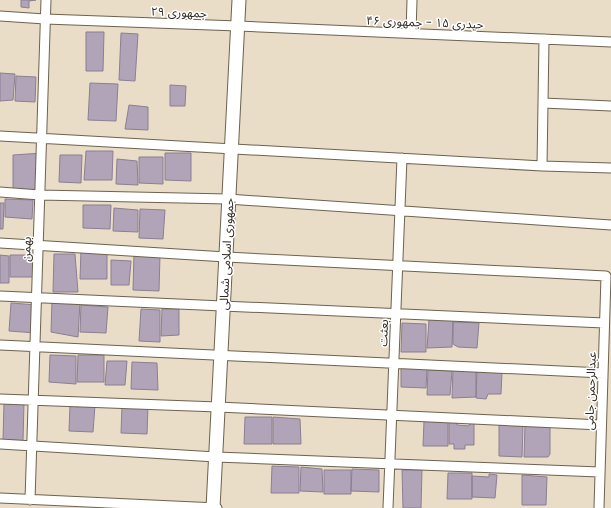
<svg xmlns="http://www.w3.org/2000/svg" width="611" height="508" font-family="Poppins,'Noto Sans Arabic',sans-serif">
<rect width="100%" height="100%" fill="#e9ddc7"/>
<!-- building -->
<path fill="#b1a4b8" stroke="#8b7f92" d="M21 0H36L29 1V8L21 7Z
M86 32H104L103 71H86Z
M121 33 138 34 135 81 119 80Z
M0 73 15 74 13 100 0 101Z
M16 76 36 77 35 102 15 101Z
M90 83 118 84 116 121 88 120Z
M170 85 186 86 185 106H170Z
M129 105 148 107V130L125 129Z
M86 151H113L112 180H84Z
M43 153 44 190H13V155Z
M165 153H191V181L165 180Z
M60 155H82L81 183 59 182Z
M139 157H163V184L139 183Z
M117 159 137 161 138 185 116 184Z
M5 199 33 200 32 219 5 217Z
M0 203H4L3 229H0Z
M83 205H111L110 229 83 228Z
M114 208 138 210V232L113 231Z
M140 209 165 210 163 239 139 238Z
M81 250 107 251V279H80Z
M134 253 160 255 159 291 133 290Z
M54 254H75L78 292H53Z
M0 255 9 256V283H0Z
M10 255H38L39 277H10Z
M111 260 131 261 129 285H111Z
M52 301 80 302 78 337 51 332Z
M11 303 37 305 36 333 9 331Z
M81 305 108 307 106 333 80 332Z
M141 309 160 310V342L139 341Z
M162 309H179V335L161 336Z
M429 319 453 320 452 347 427 348Z
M453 322 479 323 477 348 458 347 453 344Z
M402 323 426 324V352H401Z
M50 355 76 356V384L49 382Z
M78 355H104V382H77Z
M107 361H127L125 385H105Z
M132 362 157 363 158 390 131 389Z
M401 368H427L426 388 401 387Z
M428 370 452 371 450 395H427Z
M453 370 476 371V397L452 398Z
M477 370 502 372 501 394H488L486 399 476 398Z
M4 403H24L23 441 3 440Z
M79 404 95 405 93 432 69 431 70 406 79 407Z
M122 406 148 407 147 434 121 433Z
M245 417H272V444H244Z
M273 417 300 419 301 444H273Z
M449 420 457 421V425L469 426 470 421 474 422V445H465V449H454V444H449Z
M424 421H448V446H423Z
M499 425 523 426 522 457 499 456Z
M525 425H550V454L548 457H524Z
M272 466 299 467V493H271Z
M301 467 322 469 323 492 300 491Z
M352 469 379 470V492L351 491Z
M324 470H351V494H324Z
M402 470H422L421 508H403Z
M448 473H472V499H447Z
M489 474 497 475 495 498 472 497V476L489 477Z
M522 475 547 477 546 505H522Z"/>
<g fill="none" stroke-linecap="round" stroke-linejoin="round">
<!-- street casing -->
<g stroke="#6c624f" stroke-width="11">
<path id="street" d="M0 16 45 19 238 26 611 42
M411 33 412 0
M543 103 611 106
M0 136 542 166 611 168
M542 166 544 39
M0 192 40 195 228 199 611 225
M0 243 226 257 606 276 599 508
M0 296 604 323
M0 345 603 373
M0 399 218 407 601 425
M0 444 216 457 600 472
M0 498 217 508
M30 500 46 0
M388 508 402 158"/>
</g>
<!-- secondary casing -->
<g stroke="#6c624f" stroke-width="15">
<path id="secondary" d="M213 508 239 0"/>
</g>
<!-- street -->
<use href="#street" stroke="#fff" stroke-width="9"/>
<!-- secondary -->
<use href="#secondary" stroke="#fff" stroke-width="13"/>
</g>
<g text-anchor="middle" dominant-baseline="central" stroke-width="3" stroke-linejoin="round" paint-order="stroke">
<!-- street labels -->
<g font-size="12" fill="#2f2a22" stroke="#fff">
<text transform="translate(179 12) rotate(2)">جمهوری ۲۹</text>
<text transform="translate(425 22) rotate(2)">حیدری ۱۵ - جمهوری ۴۶</text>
<text transform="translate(26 249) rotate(-88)">بهمن</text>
<text transform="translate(226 254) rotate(-87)">جمهوری اسلامی شمالی</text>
<text transform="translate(383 333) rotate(-88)">بعثت</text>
<text transform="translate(590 391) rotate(-88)">عبدالرحمن جامی</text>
</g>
</g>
</svg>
